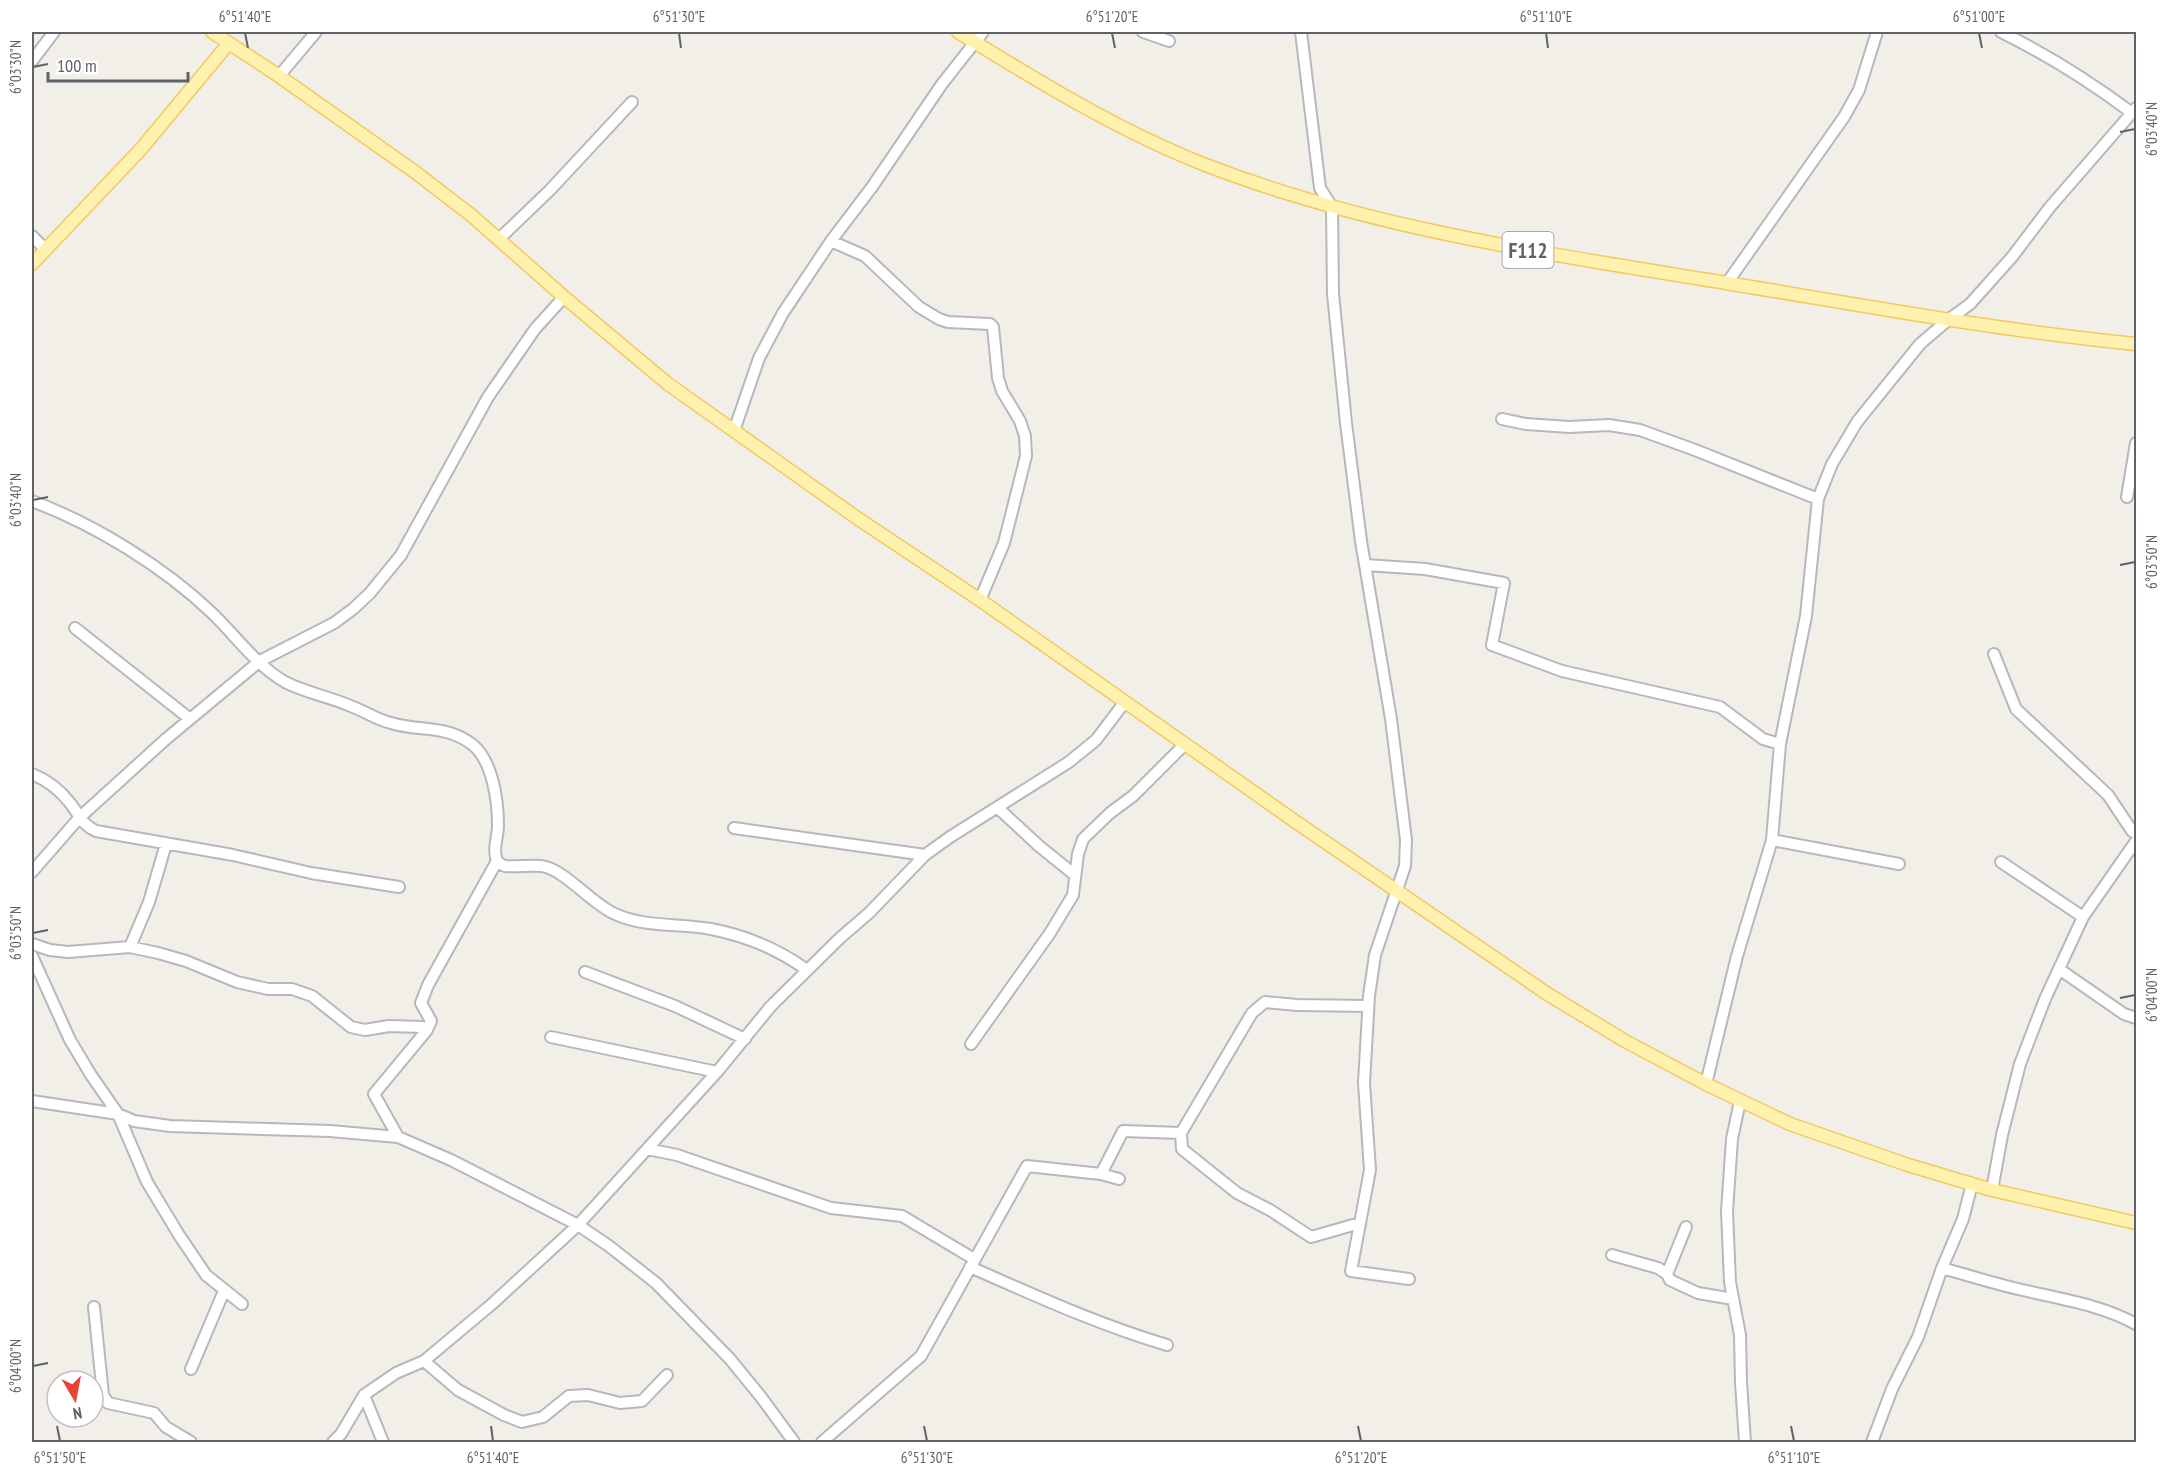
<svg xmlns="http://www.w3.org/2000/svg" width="2168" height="1474" font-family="'PT Sans Narrow',sans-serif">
<rect width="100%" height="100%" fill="#f1efe8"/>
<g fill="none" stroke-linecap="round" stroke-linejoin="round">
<!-- minor casing -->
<g stroke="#b5b8bc" stroke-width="14">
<path id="minor" d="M1143 32 1169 41
M1301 32 1320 188 1332 207 1333 294 1346 423 1361 541 1391 719 1406 840 1405 866 1375 955 1369 996 1364 1083 1370 1170 1351 1271 1409 1279
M2001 32C2050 56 2088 80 2132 113
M32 61 54 32
M279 76 316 32
M32 236 45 249
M499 239 550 190 632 102
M831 241 865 256 919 307 939 319 948 322 990 324 993 327 998 378 1002 391 1020 421 1025 436 1026 456 1004 543 980 600
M1727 283 1844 117 1859 90 1877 32
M1502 419 1526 424 1569 427 1609 425 1640 430 1695 450 1818 499
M734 431 759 358 783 313 831 241 872 187 942 84 983 32
M2127 497 2136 443
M32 501C94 524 164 567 212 613 234 634 258 667 285 682 306 693 331 697 353 707 366 712 378 720 391 723 420 732 446 724 473 745 493 762 498 801 498 826 498 836 493 848 496 857 497 863 500 864 505 866 517 867 530 865 541 866 563 868 591 903 613 913 643 928 679 923 711 929 747 936 778 949 807 970
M1366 565 1425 569 1504 583 1492 645 1562 671 1720 707 1763 739 1780 744
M75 628 190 719
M1994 654 2016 709 2108 795 2132 831 2136 833
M32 774C47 780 60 790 70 803 79 814 82 825 96 831L233 855 311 873 399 887
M998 808 1039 846 1075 875
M734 828 925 855
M1772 840 1899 864
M2001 862 2083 917
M32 872 79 818 166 739 260 661 334 623 353 609 370 593 401 555 488 397 535 329 564 297
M32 944 50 950 68 952 130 947 158 953 186 961 237 982 268 989H292L312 996 351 1027 365 1030 389 1026 422 1027 427 1030
M130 947 149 902 166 844
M32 956 70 1040 91 1075 118 1114 147 1182 179 1235 206 1275 242 1304
M2059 969 2124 1014 2136 1018
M585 972 675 1006 745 1039
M551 1037 717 1072
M971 1044 1050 933 1073 895 1078 854 1083 839 1110 813 1133 796 1184 745
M1706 1084 1737 956 1772 840 1780 744 1806 616 1818 499 1832 464 1857 422 1920 344 1948 320 1970 304 2012 257 2050 207 2136 108
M32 1101 118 1114 134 1121 170 1126 330 1131 398 1137 451 1160 578 1225 609 1246 656 1283 730 1359 761 1397 794 1442
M1740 1101 1732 1139 1727 1211 1730 1282 1740 1335 1741 1383 1745 1442
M398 1137 374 1094 427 1030 431 1021 421 1003 428 985 497 861
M647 1149 677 1155 831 1208 902 1216 974 1259
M1101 1174 1123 1131 1181 1133
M1992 1190 2002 1135 2020 1064 2045 999 2083 917 2136 841
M1360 1223 1311 1237 1270 1210 1237 1193 1182 1149 1181 1133 1252 1013 1265 1002 1297 1005 1368 1006
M1612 1255 1658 1268 1667 1274 1670 1280 1698 1293 1733 1299
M970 1267C1034 1295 1099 1325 1167 1345
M1942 1268C1967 1275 1992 1283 2018 1289 2059 1299 2099 1304 2136 1324
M1667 1274 1686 1227
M94 1307 103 1395 108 1403 154 1413 166 1427 191 1442
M424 1361 458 1390 504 1415 522 1422 543 1417 569 1396 588 1395 620 1403 642 1401 667 1375
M191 1369 224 1291
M364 1395 383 1442
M333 1442 341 1434 364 1395 396 1373 424 1361 492 1304 578 1225 717 1072 771 1006 840 938 869 913 925 855 950 837 1069 762 1096 740 1124 703
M822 1442 921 1356 1027 1166 1101 1174 1119 1179
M1872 1442 1892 1389 1918 1337 1942 1268 1963 1219 1972 1184"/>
</g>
<!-- major casing -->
<g stroke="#f2c960" stroke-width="15">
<path id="major" d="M212 32 279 76 415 172 471 215 564 297 668 384 857 518 980 600 1296 822 1546 993 1625 1041 1706 1084 1790 1124 1908 1165 1992 1190 2136 1223
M958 32C1036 80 1117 130 1203 164 1365 227 1537 252 1708 280 1851 303 1993 330 2136 344
M32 264 141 149 229 43"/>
</g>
<!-- minor -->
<use href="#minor" stroke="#fff" stroke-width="10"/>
<!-- major -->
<use href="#major" stroke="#fff2af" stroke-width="12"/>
</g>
<!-- ticks -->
<path fill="none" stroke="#5f6368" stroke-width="2" d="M245 33 248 48M679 33 681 48M1112 33 1115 48M1546 33 1548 48M1979 33 1982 48M33 67 48 64M2120 132 2135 129M33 500 48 497M2120 565 2135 562M33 933 48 930M2120 998 2135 995M33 1366 48 1363M57 1426 60 1441M491 1426 493 1441M924 1426 927 1441M1358 1426 1361 1441M1791 1426 1794 1441"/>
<g text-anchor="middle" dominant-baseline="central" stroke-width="5" stroke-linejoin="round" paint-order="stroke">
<!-- shield labels -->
<rect fill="#fff" stroke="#8f9295" stroke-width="1.5" x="1502.5" y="232" width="51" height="36" rx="4.5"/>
<g font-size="21" font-weight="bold" fill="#5f6368">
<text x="1528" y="250">F112</text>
</g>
</g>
<!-- border -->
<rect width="2168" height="1474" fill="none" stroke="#ffffff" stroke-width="66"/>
<!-- north arrow -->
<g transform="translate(75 1399) rotate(170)"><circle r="28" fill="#ffffff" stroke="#bfc1c3" stroke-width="1.5"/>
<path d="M0-4.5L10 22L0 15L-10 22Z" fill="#ea4335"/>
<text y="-9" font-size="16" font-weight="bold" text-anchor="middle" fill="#5f6368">N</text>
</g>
<!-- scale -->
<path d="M48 72v9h140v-9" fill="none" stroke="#5f6368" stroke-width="3"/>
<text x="57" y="72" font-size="18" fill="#5f6368" stroke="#ffffff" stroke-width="4.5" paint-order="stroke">100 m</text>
<rect x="33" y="33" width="2102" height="1408" fill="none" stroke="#5f6368" stroke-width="2"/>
<g font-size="15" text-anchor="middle" fill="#5f6368">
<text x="245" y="22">6°51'40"E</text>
<text x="679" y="22">6°51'30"E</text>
<text x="1112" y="22">6°51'20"E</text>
<text x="1546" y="22">6°51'10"E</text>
<text x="1979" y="22">6°51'00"E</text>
<text transform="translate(16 67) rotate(-90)" y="5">6°03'30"N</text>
<text transform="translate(2152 129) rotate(-90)" y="5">6°03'40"N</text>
<text transform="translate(16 500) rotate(-90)" y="5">6°03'40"N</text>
<text transform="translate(2152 562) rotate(-90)" y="5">6°03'50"N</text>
<text transform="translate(16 933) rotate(-90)" y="5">6°03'50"N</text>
<text transform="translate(2152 995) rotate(-90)" y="5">6°04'00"N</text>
<text transform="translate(16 1366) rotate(-90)" y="5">6°04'00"N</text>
<text x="60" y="1463">6°51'50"E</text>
<text x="493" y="1463">6°51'40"E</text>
<text x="927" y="1463">6°51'30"E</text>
<text x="1361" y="1463">6°51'20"E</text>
<text x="1794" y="1463">6°51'10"E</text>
</g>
</svg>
